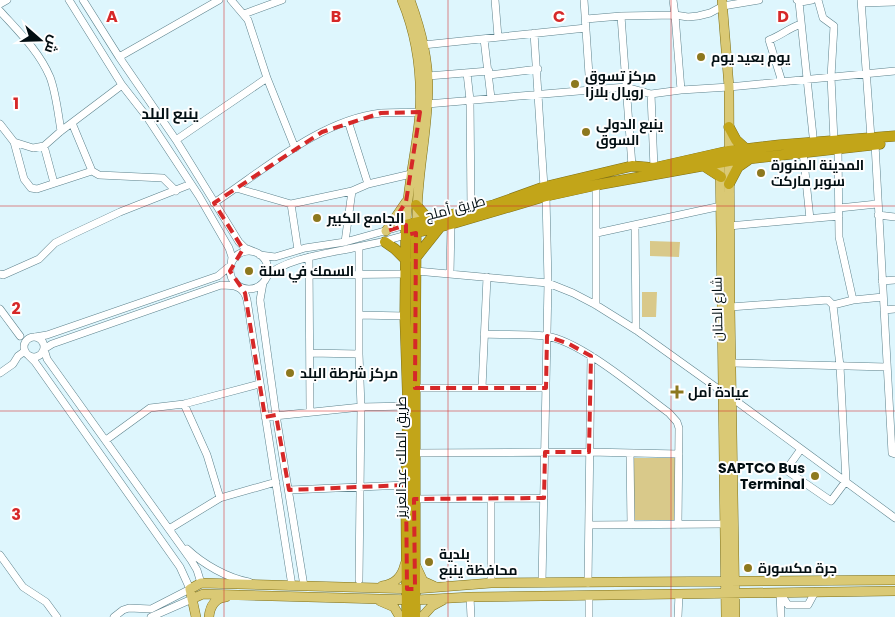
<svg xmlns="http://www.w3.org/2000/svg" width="895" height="617" font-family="Poppins,Cairo,sans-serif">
<rect width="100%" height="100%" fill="#def6fd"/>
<!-- green -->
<path fill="#d9c98a" d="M650 241 680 242 679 257 650 256Z
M642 292H657L656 317H642Z
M633 458H675V520H634Z"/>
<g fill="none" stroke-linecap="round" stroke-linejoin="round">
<!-- minor casing -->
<g stroke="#5d828c" stroke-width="8">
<path id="minor" d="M83 0 119 57 176 140 239 242 245 248 255 252
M231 0 248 20 267 78 295 148
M495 0 498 37
M584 0 590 90
M673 0 675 15 688 17 698 16 710 13 723 6 759 0
M797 0 801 2 812 0
M818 0 823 18 834 26 831 77 834 141
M861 0 871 138
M799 2 813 136
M862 3 895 2
M0 4 7 0
M0 11C18 31 39 51 50 77 56 93 58 113 61 131
M244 14 282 0
M621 16 632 166
M586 19 621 16 675 15 681 90
M534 33 544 187
M484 39 491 98
M423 45 586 28
M119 57 219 0
M467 73 470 100 471 211
M489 75 538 69
M428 76 489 71
M782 82 769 40C782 35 787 29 801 24
M651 94 654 168
M427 104 626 87 651 94 681 90 729 87 895 71
M72 123 92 171 99 175 163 178 176 191
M0 124 14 142 33 148 44 146 61 131 122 85
M176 140 267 78
M14 142 24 179 31 188 37 189 92 171
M875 144 892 453 895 454
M44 146 54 183
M838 149 839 237 853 300
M803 152 810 219
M368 184 411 174
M596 185V305
M236 188 291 204 298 250
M214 203C264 170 320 120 381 113 394 112 407 113 420 112
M291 204 352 191
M839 208 877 204
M878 215 895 217
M635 225 636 330
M729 226 839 216
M597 233 721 206
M345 242 352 191 368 184 348 121
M359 247V354L361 407 359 580
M230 270a19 19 0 1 1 38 0a19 19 0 1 1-38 0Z
M260 255 275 257 305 248 345 242 406 225
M309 257 310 411
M416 271 548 283 573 293 596 305 636 330 724 393
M0 274 3 275 39 259 55 243 73 234 120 212 191 184
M450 274 451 224
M309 275 405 274
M266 277C284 258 332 253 357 247 374 244 390 240 406 235
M882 281 895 280
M263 283 260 300 276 415 304 586
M833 305 853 300 883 297
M730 307 828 300 833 305 840 366 846 481 831 501 786 470 801 449
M0 309 20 336
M884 310 895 309
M359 315 405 316
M484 334C504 335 526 334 546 336 581 341 639 391 669 413L677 422 679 428 678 525
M24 347a10 10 0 1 1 20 0a10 10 0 1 1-20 0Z
M35 337 47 335 218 276 231 265 232 257 229 248 199 196 147 117 122 85 69 0
M311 353 359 354
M29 356 35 362 180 567 190 589 151 609 129 608 123 610 114 617
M732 363 887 367
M0 373 13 364 18 356 25 351
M415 388H546
M482 388 487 277
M732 398 895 518
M184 404 207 455 220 498
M265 417 361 407 408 406
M106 440 150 408 184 404 259 384
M415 453 589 452 679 454
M630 453 631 525
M289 490 406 485
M491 498V583
M414 499 544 498
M589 525 725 524
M169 529 220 498 276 482
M187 549C203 564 227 578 249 582
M0 555 23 587 46 602 57 617
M201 583 197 570 191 560 47 359 44 349 52 344 221 285C234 285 244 286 247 300L292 586
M542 583 548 283 546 196
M588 583 591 356
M589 595V617
M470 597 471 617
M151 617 192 599
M678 617 679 594
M781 617 780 593 788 605H808L815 592"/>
</g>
<!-- major casing -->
<g stroke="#7f7017" stroke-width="10">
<path id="major" d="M402 0C417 36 422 73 420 112 417 150 407 187 406 225
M410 0C420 27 428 57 428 86 428 132 416 177 417 223
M722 0 729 87 730 307 735 617
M720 157 726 617
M386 231 406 202
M416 566 423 581 434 586
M382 586C395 584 402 577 405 564
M192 599 203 594 416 600 470 597 895 591
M380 601 394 607 400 617
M196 617 190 589 201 583 415 589 491 583 895 580
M209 617C210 606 215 598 226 597
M422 617 432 606 443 600"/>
</g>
<!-- highway casing -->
<g stroke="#7f7017" stroke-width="11">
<path id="highway" d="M729 127 736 140 747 150
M704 166 721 177
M729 184 738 167 748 160
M416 205 429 220
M406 235 451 224 546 196 596 185 729 161 880 144
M385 242 395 249 406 260
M417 256 440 227
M407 617 406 485 408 406 405 316 406 225 494 205 544 187 632 166 654 168 729 151 780 145 895 136
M415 617V388L416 228"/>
</g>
<!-- minor -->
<use href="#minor" stroke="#fff" stroke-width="7"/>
<!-- major -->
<use href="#major" stroke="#dac975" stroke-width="9"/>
<!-- highway -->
<use href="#highway" stroke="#c2a519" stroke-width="10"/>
</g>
<!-- marked area -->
<path fill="none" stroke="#d62828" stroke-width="4" stroke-dasharray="10 6" stroke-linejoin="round" d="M420 112 406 202 387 231 406 225V235L416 233 415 388H546L547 336 569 344 591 356 589 452H545L544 498 414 499 415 589H407L406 485 289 490 276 415 265 417 245 293 230 271 243 249 214 203 322 132 381 113Z"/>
<!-- grid -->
<path fill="none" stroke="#d62828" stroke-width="1" stroke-opacity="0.55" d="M224 0V617M448 0V617M671 0V617M0 206H895M0 411H895"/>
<!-- markers -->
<g fill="#8d781e" stroke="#fefefe" stroke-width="2">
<circle cx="701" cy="57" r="5"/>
<circle cx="575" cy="84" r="5"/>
<circle cx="586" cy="132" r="5"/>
<circle cx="761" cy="173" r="5"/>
<circle cx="317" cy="218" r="5"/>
<circle cx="249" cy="271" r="5"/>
<circle cx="290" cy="373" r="5"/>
<path d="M674.5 384.5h5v5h5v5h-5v5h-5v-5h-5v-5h5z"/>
<circle cx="815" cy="476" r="5"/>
<circle cx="429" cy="562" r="5"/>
<circle cx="748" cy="568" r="5"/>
</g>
<g text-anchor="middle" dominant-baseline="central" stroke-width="4" stroke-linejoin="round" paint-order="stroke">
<!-- poi labels -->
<g font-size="14" font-weight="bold" fill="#020e12" stroke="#fefefe" text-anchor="start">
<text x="711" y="57">يوم بعيد يوم</text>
<text x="585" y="76">مركز تسوق<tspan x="585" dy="16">رويال بلازا</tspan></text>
<text x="596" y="124">ينبع الدولى<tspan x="596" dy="16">السوق</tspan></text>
<text x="771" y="165">المدينة المنورة<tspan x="771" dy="16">سوبر ماركت</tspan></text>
<text x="327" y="218">الجامع الكبير</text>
<text x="259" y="271">السمك في سلة</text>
<text x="300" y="373">مركز شرطة البلد</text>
<text x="688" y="392">عيادة أمل</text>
<text x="805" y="468" text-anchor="end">SAPTCO Bus<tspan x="805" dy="16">Terminal</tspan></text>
<text x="439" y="554">بلدية<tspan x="439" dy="16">محافظة ينبع</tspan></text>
<text x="758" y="568">جرة مكسورة</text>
</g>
<!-- street labels -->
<g font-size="14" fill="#020e12" stroke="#fefefe">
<text transform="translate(455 208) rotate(-15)">طريق أملج</text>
<text transform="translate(717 309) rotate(-91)">شارع الحنان</text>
<text transform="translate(401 457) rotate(-90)">طريق الملك عبدالعزيز</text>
</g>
<!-- neighbourhood labels -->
<g font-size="15" font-weight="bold" fill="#020e12" stroke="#fefefe">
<text x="170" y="113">ينبع البلد</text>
</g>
</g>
<g font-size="16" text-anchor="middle" font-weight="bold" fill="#d62828" stroke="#fefefe" stroke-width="4" stroke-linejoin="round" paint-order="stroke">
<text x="112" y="22">A</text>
<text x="336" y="22">B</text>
<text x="559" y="22">C</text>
<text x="783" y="22">D</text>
<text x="16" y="109">1</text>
<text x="16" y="314">2</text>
<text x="16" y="520">3</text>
</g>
<!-- north arrow -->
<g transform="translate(40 40) rotate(110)" stroke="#fefefe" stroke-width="4" paint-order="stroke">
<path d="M0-4L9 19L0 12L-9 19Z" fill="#020e12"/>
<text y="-8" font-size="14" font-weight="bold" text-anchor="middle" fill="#020e12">ش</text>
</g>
</svg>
